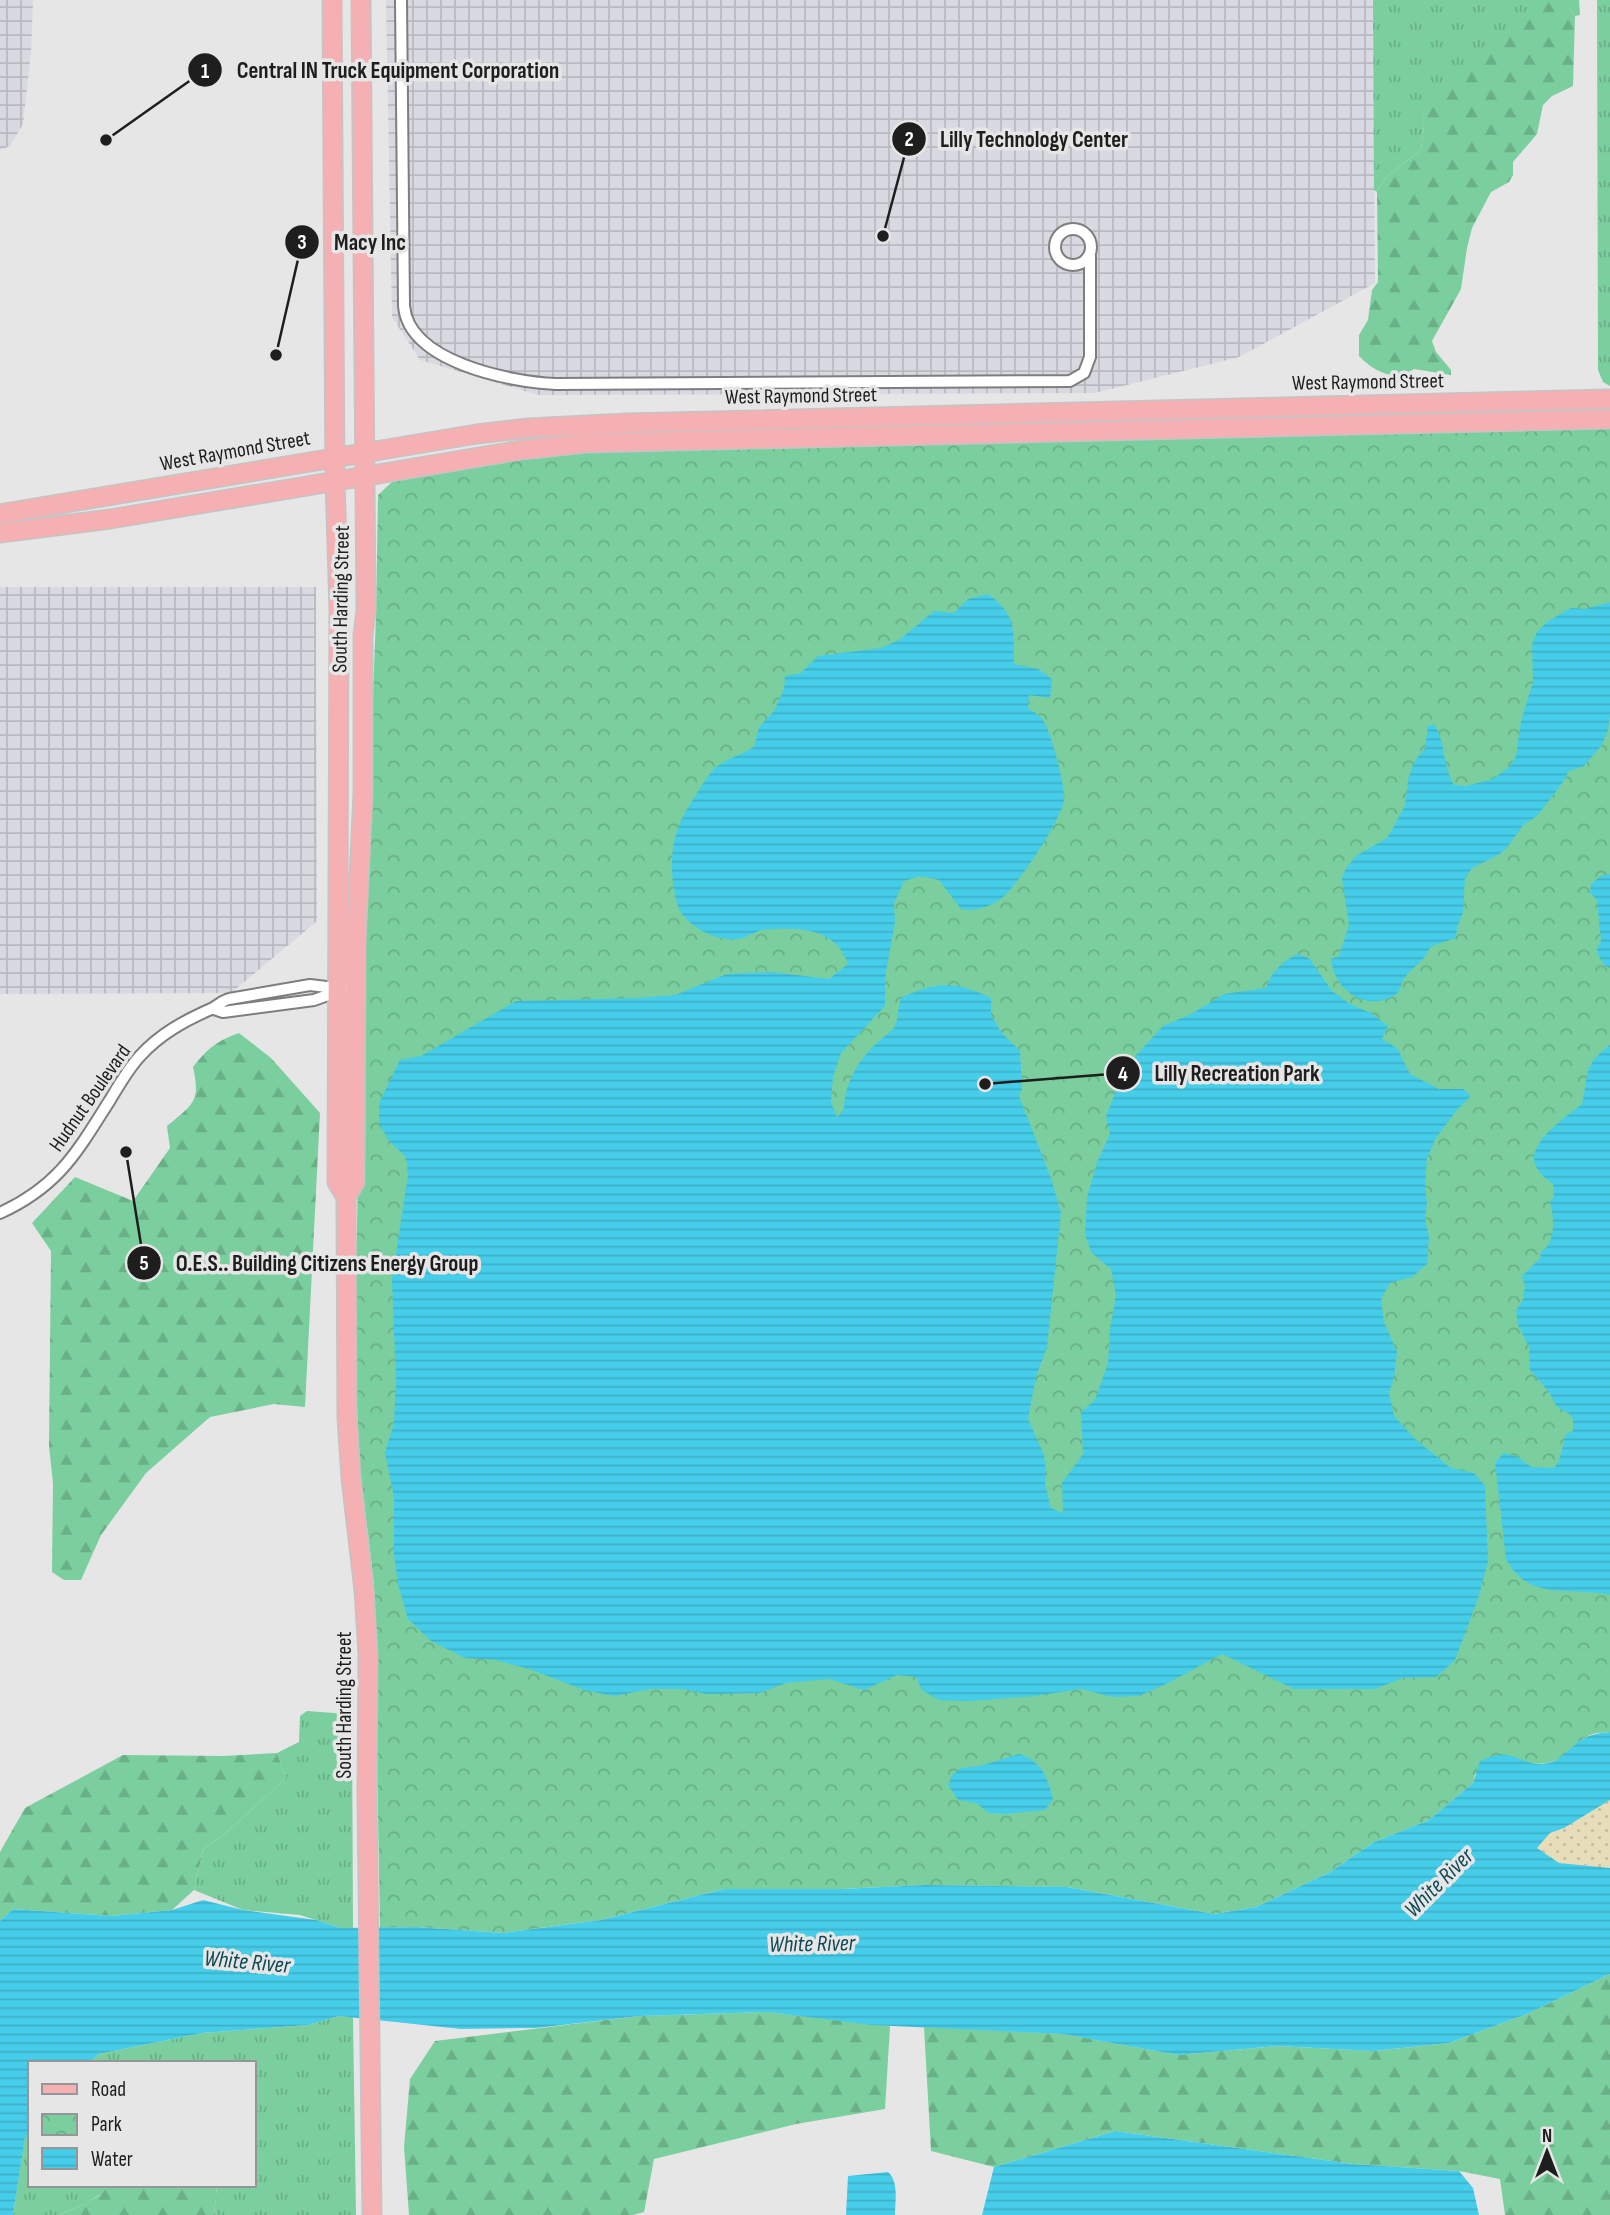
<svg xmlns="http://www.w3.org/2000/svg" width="1610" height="2215" font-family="'Sofia Sans Condensed',sans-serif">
<defs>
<pattern id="industrial-grid" width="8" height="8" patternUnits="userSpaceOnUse" patternTransform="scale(1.75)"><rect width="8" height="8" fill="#d8d9e1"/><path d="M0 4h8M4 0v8" fill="none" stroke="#b9bac1"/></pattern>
<pattern id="grass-tufts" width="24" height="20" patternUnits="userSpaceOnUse" patternTransform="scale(1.75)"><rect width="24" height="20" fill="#7bce9d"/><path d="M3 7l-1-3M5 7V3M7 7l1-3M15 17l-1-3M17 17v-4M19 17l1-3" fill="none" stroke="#6ab087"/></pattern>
<pattern id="forest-firs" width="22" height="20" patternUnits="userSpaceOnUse" patternTransform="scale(1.75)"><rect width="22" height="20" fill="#7bce9d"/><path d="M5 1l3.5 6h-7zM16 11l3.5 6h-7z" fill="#6ab087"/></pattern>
<pattern id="sand-dots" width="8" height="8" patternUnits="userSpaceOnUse" patternTransform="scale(1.75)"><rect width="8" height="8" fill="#e7ddb8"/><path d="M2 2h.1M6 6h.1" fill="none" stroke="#c6bd9e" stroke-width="1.8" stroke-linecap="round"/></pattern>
<pattern id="park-crowns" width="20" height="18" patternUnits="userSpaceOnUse" patternTransform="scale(1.75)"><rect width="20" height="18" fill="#7bce9d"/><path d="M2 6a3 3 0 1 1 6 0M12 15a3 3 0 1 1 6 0" fill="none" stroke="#6ab087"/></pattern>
<pattern id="water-rules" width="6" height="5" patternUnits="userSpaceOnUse" patternTransform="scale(1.75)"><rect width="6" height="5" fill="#46cde9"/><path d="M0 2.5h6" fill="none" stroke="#3db0c7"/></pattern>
</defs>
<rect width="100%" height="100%" fill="#e6e6e7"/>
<!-- industrial -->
<path fill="url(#industrial-grid)" d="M0 0H33V2L31 53 23 124 10 146 0 150Z
M386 0H1373L1375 283 1239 357 1095 393 538 395 420 360 392 317Z
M0 587H316L317 921 231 993 0 994Z"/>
<!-- grass -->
<path fill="url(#grass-tufts)" d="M1373 0H1579L1580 15 1575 16 1568 6 1423 101 1424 126 1421 150 1386 177 1377 192 1374 190Z
M1597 0H1610V386L1603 382 1598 370Z
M307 1711 348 1714 352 1721 353 1928H341L300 1915 243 1910 194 1890 203 1850 227 1832 286 1778 277 1753 299 1742 300 1716Z
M339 2016 353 2017 356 2215H214L217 2185H254V2063H89L99 2054 202 2033 308 2025Z
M30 2130V2185H107L105 2191 87 2203 59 2215H13L25 2137Z"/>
<!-- forest -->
<path fill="url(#forest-firs)" d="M1549 2 1568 6 1575 16 1573 86 1552 96 1543 105 1537 134 1513 162V175L1509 182 1491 192 1472 228 1467 248 1461 289 1432 341 1436 352 1451 370V375L1414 369C1395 383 1373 371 1359 356V335L1368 320 1372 290 1378 282 1377 192 1386 177 1421 150 1424 126 1422 101 1536 4Z
M239 1033 271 1058 320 1113 305 1407 274 1404 210 1417 146 1473 101 1535 81 1580H64L52 1572 53 1483 49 1446 51 1251 32 1223 75 1177 133 1201 170 1148 167 1126C193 1104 201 1102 193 1067 208 1048 217 1041 239 1033Z
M277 1753 286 1778 227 1832 203 1850 194 1890 172 1910 111 1916 13 1909 0 1921V1852L25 1808 123 1755 223 1756Z
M1610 1974V2215H1505L1500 2179 1459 2171 1353 2164 1115 2131 994 2167 931 2151 924 2027 1064 2034 1178 2055 1277 2046 1374 2051 1449 2043 1527 2014Z
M768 2012 890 2026 885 2109 796 2124 654 2159 644 2212 633 2215H409L404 2147 410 2079 435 2041 639 2016Z
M107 2185H217L214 2215H59C72 2209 103 2199 107 2185Z"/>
<!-- sand -->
<path fill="url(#sand-dots)" d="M1610 1800V1868L1559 1863 1536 1848 1550 1833 1564 1828Z"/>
<!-- park -->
<path fill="url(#park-crowns)" d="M1610 428V1732C1605 1733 1598 1732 1593 1734 1583 1737 1577 1744 1570 1751 1555 1765 1535 1767 1517 1759L1475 1774 1473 1783 1429 1820 1374 1842 1330 1872 1256 1907 1214 1914 1067 1887 925 1885 841 1889H724L601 1920 503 1933 418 1927 380 1928 374 1584 360 1469 356 1388 355 1323 362 979 376 616 378 495 392 482 431 474 542 456 602 452Z"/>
<!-- water -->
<path fill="url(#water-rules)" d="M988 594C1018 615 1013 631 1014 664L1038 669 1052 679 1050 698 1029 695 1028 708C1034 712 1041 716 1044 722 1052 736 1065 785 1064 800 1062 819 1016 888 1001 899 988 907 976 912 961 909L939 880 921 876 904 881 894 903 895 922 885 978V1006L841 1053 833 1077 831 1102 837 1117 844 1110C844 1083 859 1059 879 1041 883 1037 892 1032 895 1026 898 1020 898 1006 901 998 935 981 957 981 991 998V1015L1001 1032 1020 1051 1022 1089 1019 1096 1051 1178 1061 1213 1047 1347 1036 1377 1028 1419 1044 1455 1046 1470 1045 1484 1051 1508 1063 1513 1062 1483 1083 1454 1081 1412 1095 1400 1108 1363 1110 1329 1116 1295 1111 1269 1091 1252 1085 1235 1087 1197 1097 1163 1110 1134 1106 1116 1122 1076 1130 1062 1163 1026 1193 1013 1224 994 1266 988C1272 971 1281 963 1297 954L1309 958 1332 991 1350 1004 1371 1013 1388 1026 1382 1039 1397 1048 1410 1074 1439 1089H1463L1471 1096 1456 1111 1436 1138 1427 1158 1425 1187 1427 1204 1425 1218 1429 1237 1427 1264 1412 1277 1390 1283 1381 1299 1384 1322 1397 1352 1394 1378 1389 1393 1394 1416 1415 1439 1451 1468 1474 1473 1485 1486 1488 1561 1479 1596 1455 1660 1436 1677 1403 1678 1375 1689H1294L1222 1654 1168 1683 1139 1696 1112 1697 1081 1689 1035 1696 969 1701 939 1700 922 1690 916 1677 897 1675 864 1690 829 1679 786 1683 759 1693 707 1694 682 1689H650L614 1696 584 1690 532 1670 496 1660 465 1658 431 1641 408 1619 398 1584 394 1555V1497L385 1453 394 1423 396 1381 392 1280 408 1175 406 1157 389 1141 379 1124V1103L400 1060 421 1056 516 1001 639 998 675 995 727 974 772 972 829 979 848 964C836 927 796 927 763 930 755 931 750 936 743 938 722 944 689 929 679 909 676 902 674 891 673 883 670 859 673 832 686 811 693 801 708 773 716 767 727 759 742 754 754 747L759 727 774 711 784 689 785 676 801 673 818 656 881 648 899 640 934 611 954 613 968 599Z
M1610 602V712L1608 730 1601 746 1584 766 1569 771 1561 785 1537 816 1523 825 1509 845 1500 854 1472 868 1465 878 1463 913 1457 928 1456 938C1448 941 1436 943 1430 948 1427 951 1427 955 1424 958 1418 965 1411 969 1405 977 1400 983 1402 990 1395 995 1366 1013 1334 990 1331 959L1339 956 1349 925 1342 878 1346 868 1356 856 1387 838 1393 828 1405 805 1408 780 1414 762 1425 748 1428 726 1434 724C1446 742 1442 765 1454 785L1466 786 1493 779 1510 766 1516 756 1521 721 1533 682 1532 644 1537 632 1547 622 1571 608 1585 609Z
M1610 874V968L1605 966 1598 955 1597 949 1601 941 1597 900 1590 893 1591 884 1601 876Z
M1610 1045V1595C1571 1586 1529 1603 1506 1559L1495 1462 1504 1453 1518 1457 1531 1467 1554 1468 1559 1461 1566 1434 1573 1431V1419L1568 1413 1557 1407 1549 1392 1530 1370 1529 1347 1518 1325 1516 1311 1523 1300 1525 1286 1522 1276 1541 1257 1540 1253C1557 1242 1554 1218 1550 1201L1554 1197 1553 1184C1546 1179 1538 1173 1535 1164 1527 1143 1568 1115 1582 1104 1589 1074 1582 1066 1610 1045Z
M1610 1732V1800L1564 1828 1550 1833 1537 1848 1559 1863 1610 1868V1974L1527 2014 1449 2043 1373 2051 1277 2046 1178 2055 1063 2034 872 2025 768 2012 639 2016 536 2028 461 2029 339 2016 308 2025 202 2033 99 2054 89 2063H30V2130L25 2138 13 2215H0V1921L13 1909 111 1916 172 1910 203 1900 243 1910 316 1920 341 1928 418 1927 503 1933 601 1920 724 1889H841L925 1885 1067 1887 1214 1914 1256 1907 1330 1872 1374 1842 1429 1820 1473 1783 1480 1761C1488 1758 1497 1753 1506 1755 1521 1757 1531 1767 1548 1763 1559 1761 1567 1751 1575 1745 1585 1735 1597 1733 1610 1732Z
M1019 1754C1041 1760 1048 1778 1053 1799L1045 1810 1006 1814 989 1813 976 1803 958 1800 948 1785 952 1775 961 1768 980 1766Z
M1115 2131 1353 2164 1459 2171 1473 2188 1479 2215H982L994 2167Z
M888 2172C899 2182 895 2201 895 2215H846L848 2176Z"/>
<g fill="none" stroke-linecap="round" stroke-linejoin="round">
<!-- street casing -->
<g stroke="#7e7e7f" stroke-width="14">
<path id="street" d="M401 0 404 306C409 362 510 382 556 384L1070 381 1084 373 1090 357V256
M1055 247a18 18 0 1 1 36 0a18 18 0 1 1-36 0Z
M214 1009 223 1012 314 1000 328 995 338 989
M0 1213C59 1186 77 1152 110 1100 119 1085 128 1069 140 1056 160 1034 184 1021 211 1009 218 1006 221 1001 229 999L310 985 343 989"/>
</g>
<!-- primary casing -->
<g stroke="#c4c4c4" stroke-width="21">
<path id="primary" d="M332 0 335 481 339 609 337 1182 346 1197 347 1417 351 1478 364 1590 368 1655 367 1795 372 2215
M0 514 477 434 528 428 628 423 1610 399
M0 533 110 519 521 450 586 443 1610 419
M346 1197 355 1182 356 941 363 794V635L366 611 361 0"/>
</g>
<!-- street -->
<use href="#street" stroke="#fff" stroke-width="10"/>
<!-- primary -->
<use href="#primary" stroke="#f4b0b3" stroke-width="18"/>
</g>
<g text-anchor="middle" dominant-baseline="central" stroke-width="7" stroke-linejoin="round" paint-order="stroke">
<!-- street labels -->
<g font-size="21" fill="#1e1e1e" stroke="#e6e6e7">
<text transform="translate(1368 382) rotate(-1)">West Raymond Street</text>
<text transform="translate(801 396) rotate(-1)">West Raymond Street</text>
<text transform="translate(235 451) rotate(-10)">West Raymond Street</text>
<text transform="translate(341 599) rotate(-89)">South Harding Street</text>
<text transform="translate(90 1098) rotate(-55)">Hudnut Boulevard</text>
<text transform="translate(344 1705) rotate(-90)">South Harding Street</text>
</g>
<!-- water labels -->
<g font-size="23" font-style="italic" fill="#0f4955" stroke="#e6e6e7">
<text transform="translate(1439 1883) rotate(-45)">White River</text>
<text transform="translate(812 1944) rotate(-1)">White River</text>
<text transform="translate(247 1962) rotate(5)">White River</text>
</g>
</g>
<!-- callouts -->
<path fill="none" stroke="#1e1e1e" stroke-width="2.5" d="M106 140L205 70M883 236L909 139M276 355L302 242M985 1084L1123 1073M126 1152L144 1263"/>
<g fill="#1e1e1e" stroke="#e6e6e7" stroke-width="2.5">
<circle cx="106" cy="140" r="7"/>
<circle cx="883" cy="236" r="7"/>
<circle cx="276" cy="355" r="7"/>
<circle cx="985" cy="1084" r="7"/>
<circle cx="126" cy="1152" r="7"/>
<circle cx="205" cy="70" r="18"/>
<circle cx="909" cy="139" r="18"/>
<circle cx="302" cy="242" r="18"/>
<circle cx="1123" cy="1073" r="18"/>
<circle cx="144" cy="1263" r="18"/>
</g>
<g font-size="21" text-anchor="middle" font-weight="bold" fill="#fff">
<text x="205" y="78">1</text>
<text x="909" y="146">2</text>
<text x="302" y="249">3</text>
<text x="1123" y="1081">4</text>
<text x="144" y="1270">5</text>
</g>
<g font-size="23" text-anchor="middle" font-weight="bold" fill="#1e1e1e" stroke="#e6e6e7" stroke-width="7" stroke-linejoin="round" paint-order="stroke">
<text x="398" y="78">Central IN Truck Equipment Corporation</text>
<text x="1034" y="147">Lilly Technology Center</text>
<text x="370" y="250">Macy Inc</text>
<text x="1237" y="1081">Lilly Recreation Park</text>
<text x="327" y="1271">O.E.S.. Building Citizens Energy Group</text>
</g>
<!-- legend -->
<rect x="28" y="2061" width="228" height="126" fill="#e6e6e7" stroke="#969697" stroke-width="2"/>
<rect x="42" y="2084" width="35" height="10" fill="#f4b0b3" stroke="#969697" stroke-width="2"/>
<text x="91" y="2096" font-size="21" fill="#1e1e1e">Road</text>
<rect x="42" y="2114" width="35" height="21" fill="url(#park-crowns)" stroke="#969697" stroke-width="2"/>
<text x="91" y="2131" font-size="21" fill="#1e1e1e">Park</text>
<rect x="42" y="2148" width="35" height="21" fill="url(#water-rules)" stroke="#969697" stroke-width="2"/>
<text x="91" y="2166" font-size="21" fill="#1e1e1e">Water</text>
<!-- north arrow -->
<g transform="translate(1547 2152)" stroke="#e6e6e7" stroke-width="5" paint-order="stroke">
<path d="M0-5L12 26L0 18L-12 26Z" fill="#1e1e1e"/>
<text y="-10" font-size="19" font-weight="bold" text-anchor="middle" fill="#1e1e1e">N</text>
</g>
</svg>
